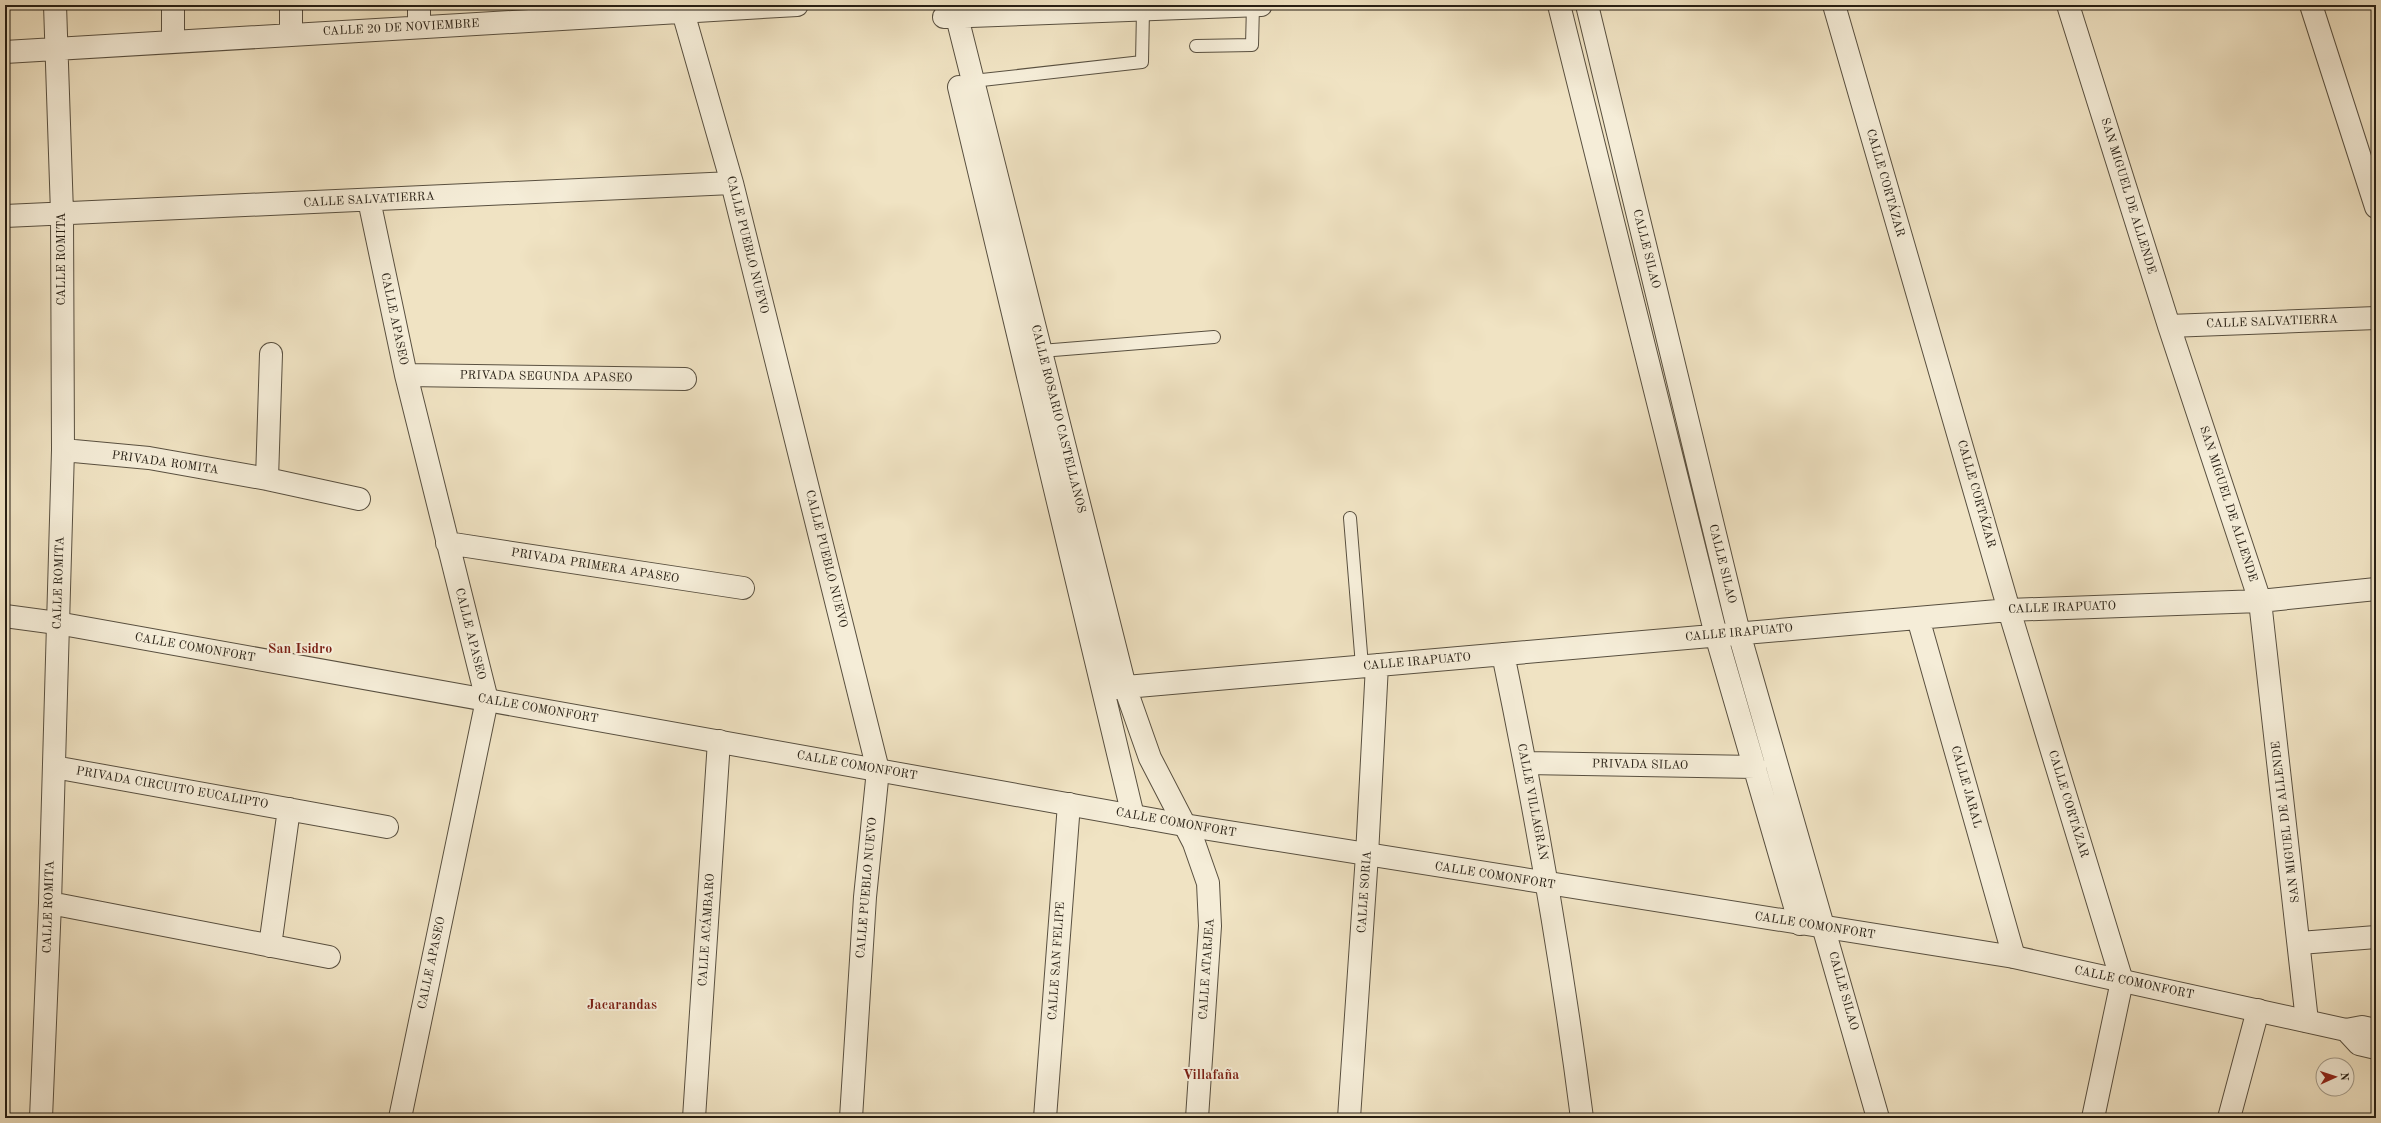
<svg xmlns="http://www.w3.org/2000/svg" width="2381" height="1123" font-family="'Old Standard TT',serif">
<rect width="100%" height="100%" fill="#f0e3c3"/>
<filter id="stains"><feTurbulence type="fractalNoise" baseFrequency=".005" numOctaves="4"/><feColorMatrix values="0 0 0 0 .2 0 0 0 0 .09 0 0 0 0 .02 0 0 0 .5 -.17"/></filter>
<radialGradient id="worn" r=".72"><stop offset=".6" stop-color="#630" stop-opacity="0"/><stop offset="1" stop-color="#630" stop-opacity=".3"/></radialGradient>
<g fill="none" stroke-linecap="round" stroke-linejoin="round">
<!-- service casing -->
<g stroke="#595040" stroke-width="14">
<path id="service" d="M1196 46 1252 45 1253 5
M973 81 1142 62 1143 10
M1041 351 1214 337
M1350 518 1362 666"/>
</g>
<!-- minor casing -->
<g stroke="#595040" stroke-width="24">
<path id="minor" d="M419 5V27
M956 5 957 17 1125 687 1150 758 1194 843 1208 883 1210 926 1197 1118
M1559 5 1716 635 1800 924
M1587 5 1739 633 1878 1118
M1834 5 2009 610 2122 981 2093 1118
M2068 5 2169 326 2260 601 2307 1021
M2311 5 2376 207
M683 12 732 183 878 770 865 897 851 1118
M944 17 1261 5
M291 35V5
M173 42V5
M5 52 797 5
M959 87 1133 816
M369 200 406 375 487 700 400 1118
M5 216 732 183
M2169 326 2376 318
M406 375 685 379
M63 450 149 458 267 479 359 499
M267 479 271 354
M447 543 743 588
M1918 618 2014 957
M1503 654C1535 808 1562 962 1582 1118
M1103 689 2009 610 2260 601 2376 589
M1526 763 1755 767
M54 767 387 827
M50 903 329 957
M2300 943 2376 937
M270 946 289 809
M41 1118 50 903 63 450 62 213 55 5
M694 1118 719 741
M1045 1118 1069 804
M1349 1118 1367 855 1377 665
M2229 1118 2258 1010"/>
</g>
<!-- tertiary casing -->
<g stroke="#595040" stroke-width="24">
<path id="tertiary" d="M5 616 57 623 1184 825 2014 957 2346 1030 2362 1027 2376 1030
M2346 1030 2359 1044 2376 1048"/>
</g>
<!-- service -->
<use href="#service" stroke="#f5edd8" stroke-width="12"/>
<!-- minor -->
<use href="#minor" stroke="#f5edd8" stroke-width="22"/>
<!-- tertiary -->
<use href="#tertiary" stroke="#f5edd8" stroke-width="22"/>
</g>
<g text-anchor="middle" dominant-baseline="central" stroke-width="4" stroke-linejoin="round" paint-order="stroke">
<!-- street labels -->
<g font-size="12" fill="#271f14" stroke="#f5edd8">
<text transform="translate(401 28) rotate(-3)">CALLE 20 DE NOVIEMBRE</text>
<text transform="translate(1885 183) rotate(74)">CALLE CORTÁZAR</text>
<text transform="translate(2128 196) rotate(73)">SAN MIGUEL DE ALLENDE</text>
<text transform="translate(369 200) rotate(-3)">CALLE SALVATIERRA</text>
<text transform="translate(747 245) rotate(76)">CALLE PUEBLO NUEVO</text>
<text transform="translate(1646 249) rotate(76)">CALLE SILAO</text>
<text transform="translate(62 259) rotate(-90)">CALLE ROMITA</text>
<text transform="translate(394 319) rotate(78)">CALLE APASEO</text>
<text transform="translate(2272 322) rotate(-2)">CALLE SALVATIERRA</text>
<text transform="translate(546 377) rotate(1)">PRIVADA SEGUNDA APASEO</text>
<text transform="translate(1058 419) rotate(76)">CALLE ROSARIO CASTELLANOS</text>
<text transform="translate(165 463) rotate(8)">PRIVADA ROMITA</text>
<text transform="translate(1976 494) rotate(74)">CALLE CORTÁZAR</text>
<text transform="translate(2228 504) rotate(72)">SAN MIGUEL DE ALLENDE</text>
<text transform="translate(826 559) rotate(76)">CALLE PUEBLO NUEVO</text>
<text transform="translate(1722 564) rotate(76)">CALLE SILAO</text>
<text transform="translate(595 566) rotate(9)">PRIVADA PRIMERA APASEO</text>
<text transform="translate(59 583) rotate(-88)">CALLE ROMITA</text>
<text transform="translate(2062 608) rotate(-2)">CALLE IRAPUATO</text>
<text transform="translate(1739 633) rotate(-5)">CALLE IRAPUATO</text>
<text transform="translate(470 634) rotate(76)">CALLE APASEO</text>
<text transform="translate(195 648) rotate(10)">CALLE COMONFORT</text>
<text transform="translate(1417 662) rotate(-5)">CALLE IRAPUATO</text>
<text transform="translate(538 709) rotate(10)">CALLE COMONFORT</text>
<text transform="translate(1640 765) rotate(1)">PRIVADA SILAO</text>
<text transform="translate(857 766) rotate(10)">CALLE COMONFORT</text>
<text transform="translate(1966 787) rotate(74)">CALLE JARAL</text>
<text transform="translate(172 788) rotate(10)">PRIVADA CIRCUITO EUCALIPTO</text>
<text transform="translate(1532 802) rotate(79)">CALLE VILLAGRÁN</text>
<text transform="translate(2068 804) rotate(73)">CALLE CORTÁZAR</text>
<text transform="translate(2286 822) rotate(-97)">SAN MIGUEL DE ALLENDE</text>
<text transform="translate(1176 823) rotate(10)">CALLE COMONFORT</text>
<text transform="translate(1495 876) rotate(9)">CALLE COMONFORT</text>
<text transform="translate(867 888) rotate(-85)">CALLE PUEBLO NUEVO</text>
<text transform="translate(1365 892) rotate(-86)">CALLE SORIA</text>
<text transform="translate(49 907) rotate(-88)">CALLE ROMITA</text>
<text transform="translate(1815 926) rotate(9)">CALLE COMONFORT</text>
<text transform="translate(707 930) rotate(-86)">CALLE ACÁMBARO</text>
<text transform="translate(1057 961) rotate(-86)">CALLE SAN FELIPE</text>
<text transform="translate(432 963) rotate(-78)">CALLE APASEO</text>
<text transform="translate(1207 969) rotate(-86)">CALLE ATARJEA</text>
<text transform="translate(2134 983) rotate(12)">CALLE COMONFORT</text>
<text transform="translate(1843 991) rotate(74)">CALLE SILAO</text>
</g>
<!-- quarter labels -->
<g font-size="14" font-weight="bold" fill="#7a1f14" stroke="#f5edd8">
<text x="300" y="649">San Isidro</text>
<text x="622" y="1005">Jacarandas</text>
<text x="1211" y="1075">Villafaña</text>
</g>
</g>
<!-- margin -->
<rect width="2381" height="1123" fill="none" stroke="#f0e3c3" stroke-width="20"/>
<rect x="6" y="6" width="2369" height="1111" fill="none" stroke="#271f14" stroke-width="2"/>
<rect x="10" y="10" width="2361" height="1103" fill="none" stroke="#271f14"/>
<!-- north arrow -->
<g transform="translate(2335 1077) rotate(87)"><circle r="19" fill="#f5edd8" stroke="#a39b8a"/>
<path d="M0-3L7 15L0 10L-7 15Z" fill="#8f2418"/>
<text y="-6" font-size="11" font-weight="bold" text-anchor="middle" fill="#271f14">N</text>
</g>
<rect width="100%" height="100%" filter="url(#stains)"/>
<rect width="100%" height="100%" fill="url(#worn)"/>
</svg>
